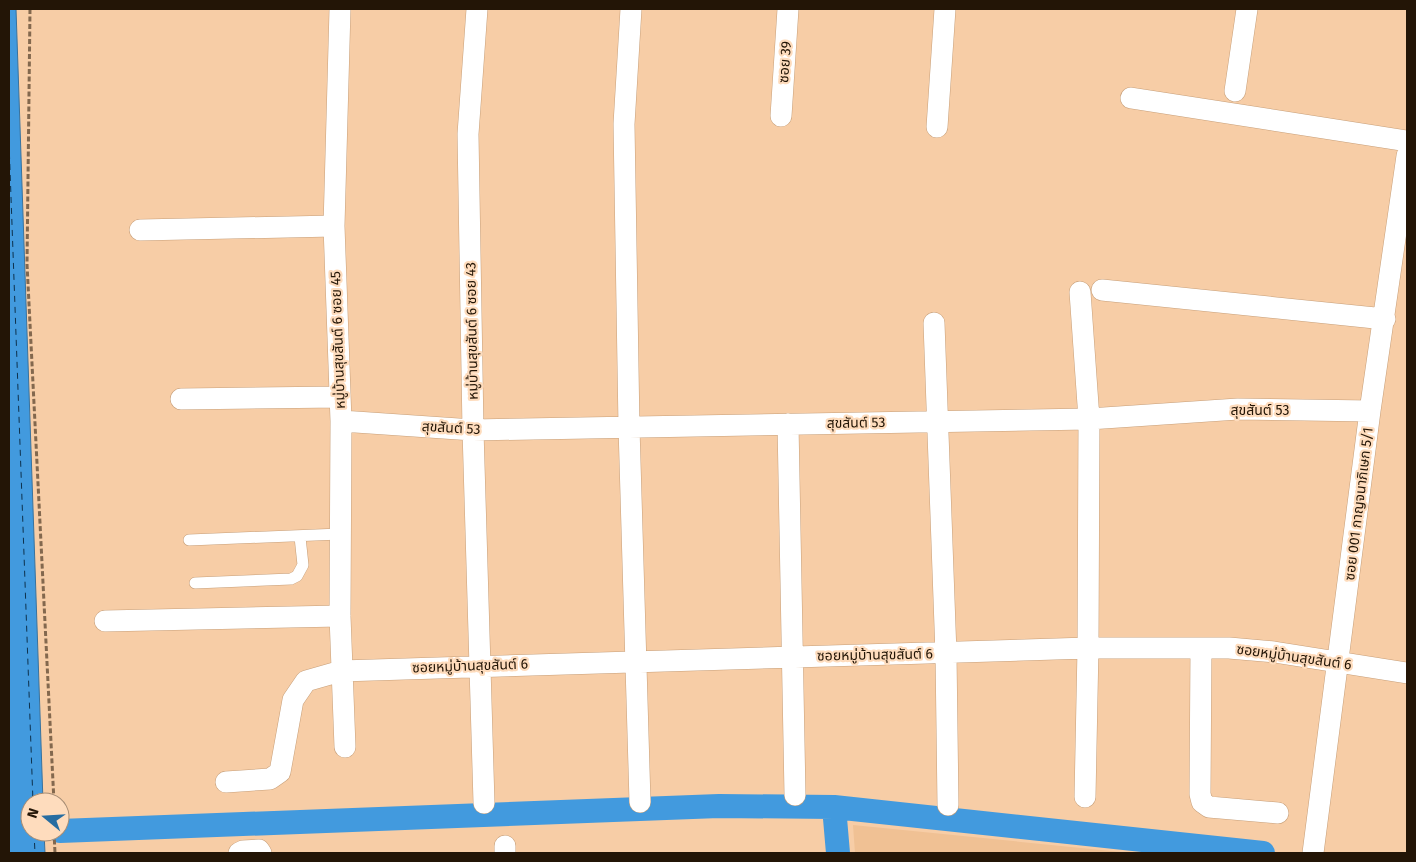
<svg xmlns="http://www.w3.org/2000/svg" width="1416" height="862" font-family="'Fira Sans','Noto Sans Thai',sans-serif">
<rect width="100%" height="100%" fill="#f7cda6"/>
<!-- built -->
<path fill="#f0c194" d="M853 825 1131 853H855Z"/>
<!-- water -->
<path fill="#429ade" stroke="#39729d" d="M9 9H16L43 802H30V832H44L45 853H9Z"/>
<g fill="none" stroke-linecap="round" stroke-linejoin="round">
<!-- canal -->
<path stroke="#429ade" stroke-width="24" d="M834 807 838 853
M60 831 719 806 834 807 1263 853"/>
<!-- ferry -->
<path stroke="#0d314d" stroke-width="1" stroke-dasharray="6 5" stroke-linecap="butt" d="M9 142 33 802
M34 832 35 853"/>
<!-- service casing -->
<g stroke="#c79f79" stroke-width="12">
<path id="service" d="M189 540 340 534
M195 583 291 579 297 576 303 565 300 537"/>
</g>
<!-- minor casing -->
<g stroke="#c79f79" stroke-width="22">
<path id="minor" d="M340 9 334 226 341 421 340 616 345 747
M477 9 468 134 473 430 484 803
M631 9 624 124 629 427 640 802
M1235 91 1247 9
M1131 98 1407 141
M781 116 788 9
M937 127 945 9
M140 230 334 226
M1102 290 1385 319
M1080 292 1089 419 1088 648 1085 797
M934 323 946 654 948 805
M181 399 340 397
M341 421 473 430 1089 419 1238 409 1370 411
M788 424 795 795
M105 621 340 616
M1201 648 1200 794 1202 802 1209 807 1278 813
M226 782 270 779 280 772 293 700 306 681 341 671 1088 648H1229L1274 652 1407 673
M505 846V853
M239 853 243 851 259 850 261 853
M1313 853 1370 411 1407 156"/>
</g>
<!-- path -->
<path stroke="#83684e" stroke-width="3" stroke-dasharray="5 2.5" stroke-linecap="butt" d="M30 9 27 264 54 802
M54 832 55 853"/>
<!-- service -->
<use href="#service" stroke="#fff" stroke-width="11"/>
<!-- minor -->
<use href="#minor" stroke="#fff" stroke-width="21"/>
</g>
<g text-anchor="middle" dominant-baseline="central" stroke-width="4.5" stroke-linejoin="round" paint-order="stroke">
<!-- street labels -->
<g font-size="14" fill="#231506" stroke="#fedcbd">
<text transform="translate(785 62) rotate(-86)">ซอย 39</text>
<text transform="translate(472 331) rotate(-91)">หมู่บ้านสุขสันต์ 6 ซอย 43</text>
<text transform="translate(338 340) rotate(-92)">หมู่บ้านสุขสันต์ 6 ซอย 45</text>
<text x="1260" y="410">สุขสันต์ 53</text>
<text transform="translate(856 423) rotate(-1)">สุขสันต์ 53</text>
<text transform="translate(451 428) rotate(3)">สุขสันต์ 53</text>
<text transform="translate(1359 504) rotate(-83)">ซอย 001 กาญจนาภิเษก 5/1</text>
<text transform="translate(875 655) rotate(-1)">ซอยหมู่บ้านสุขสันต์ 6</text>
<text transform="translate(1294 657) rotate(8)">ซอยหมู่บ้านสุขสันต์ 6</text>
<text transform="translate(470 666) rotate(-2)">ซอยหมู่บ้านสุขสันต์ 6</text>
</g>
</g>
<!-- border -->
<rect width="1416" height="862" fill="none" stroke="#231506" stroke-width="20"/>
<!-- north arrow -->
<g transform="translate(45 817) rotate(288)"><circle r="24" fill="#fedcbd" stroke="#a68c74"/>
<path d="M0-4L9 19L0 12L-9 19Z" fill="#276da1"/>
<text y="-8" font-size="14" font-weight="bold" text-anchor="middle" fill="#231506">N</text>
</g>
</svg>
